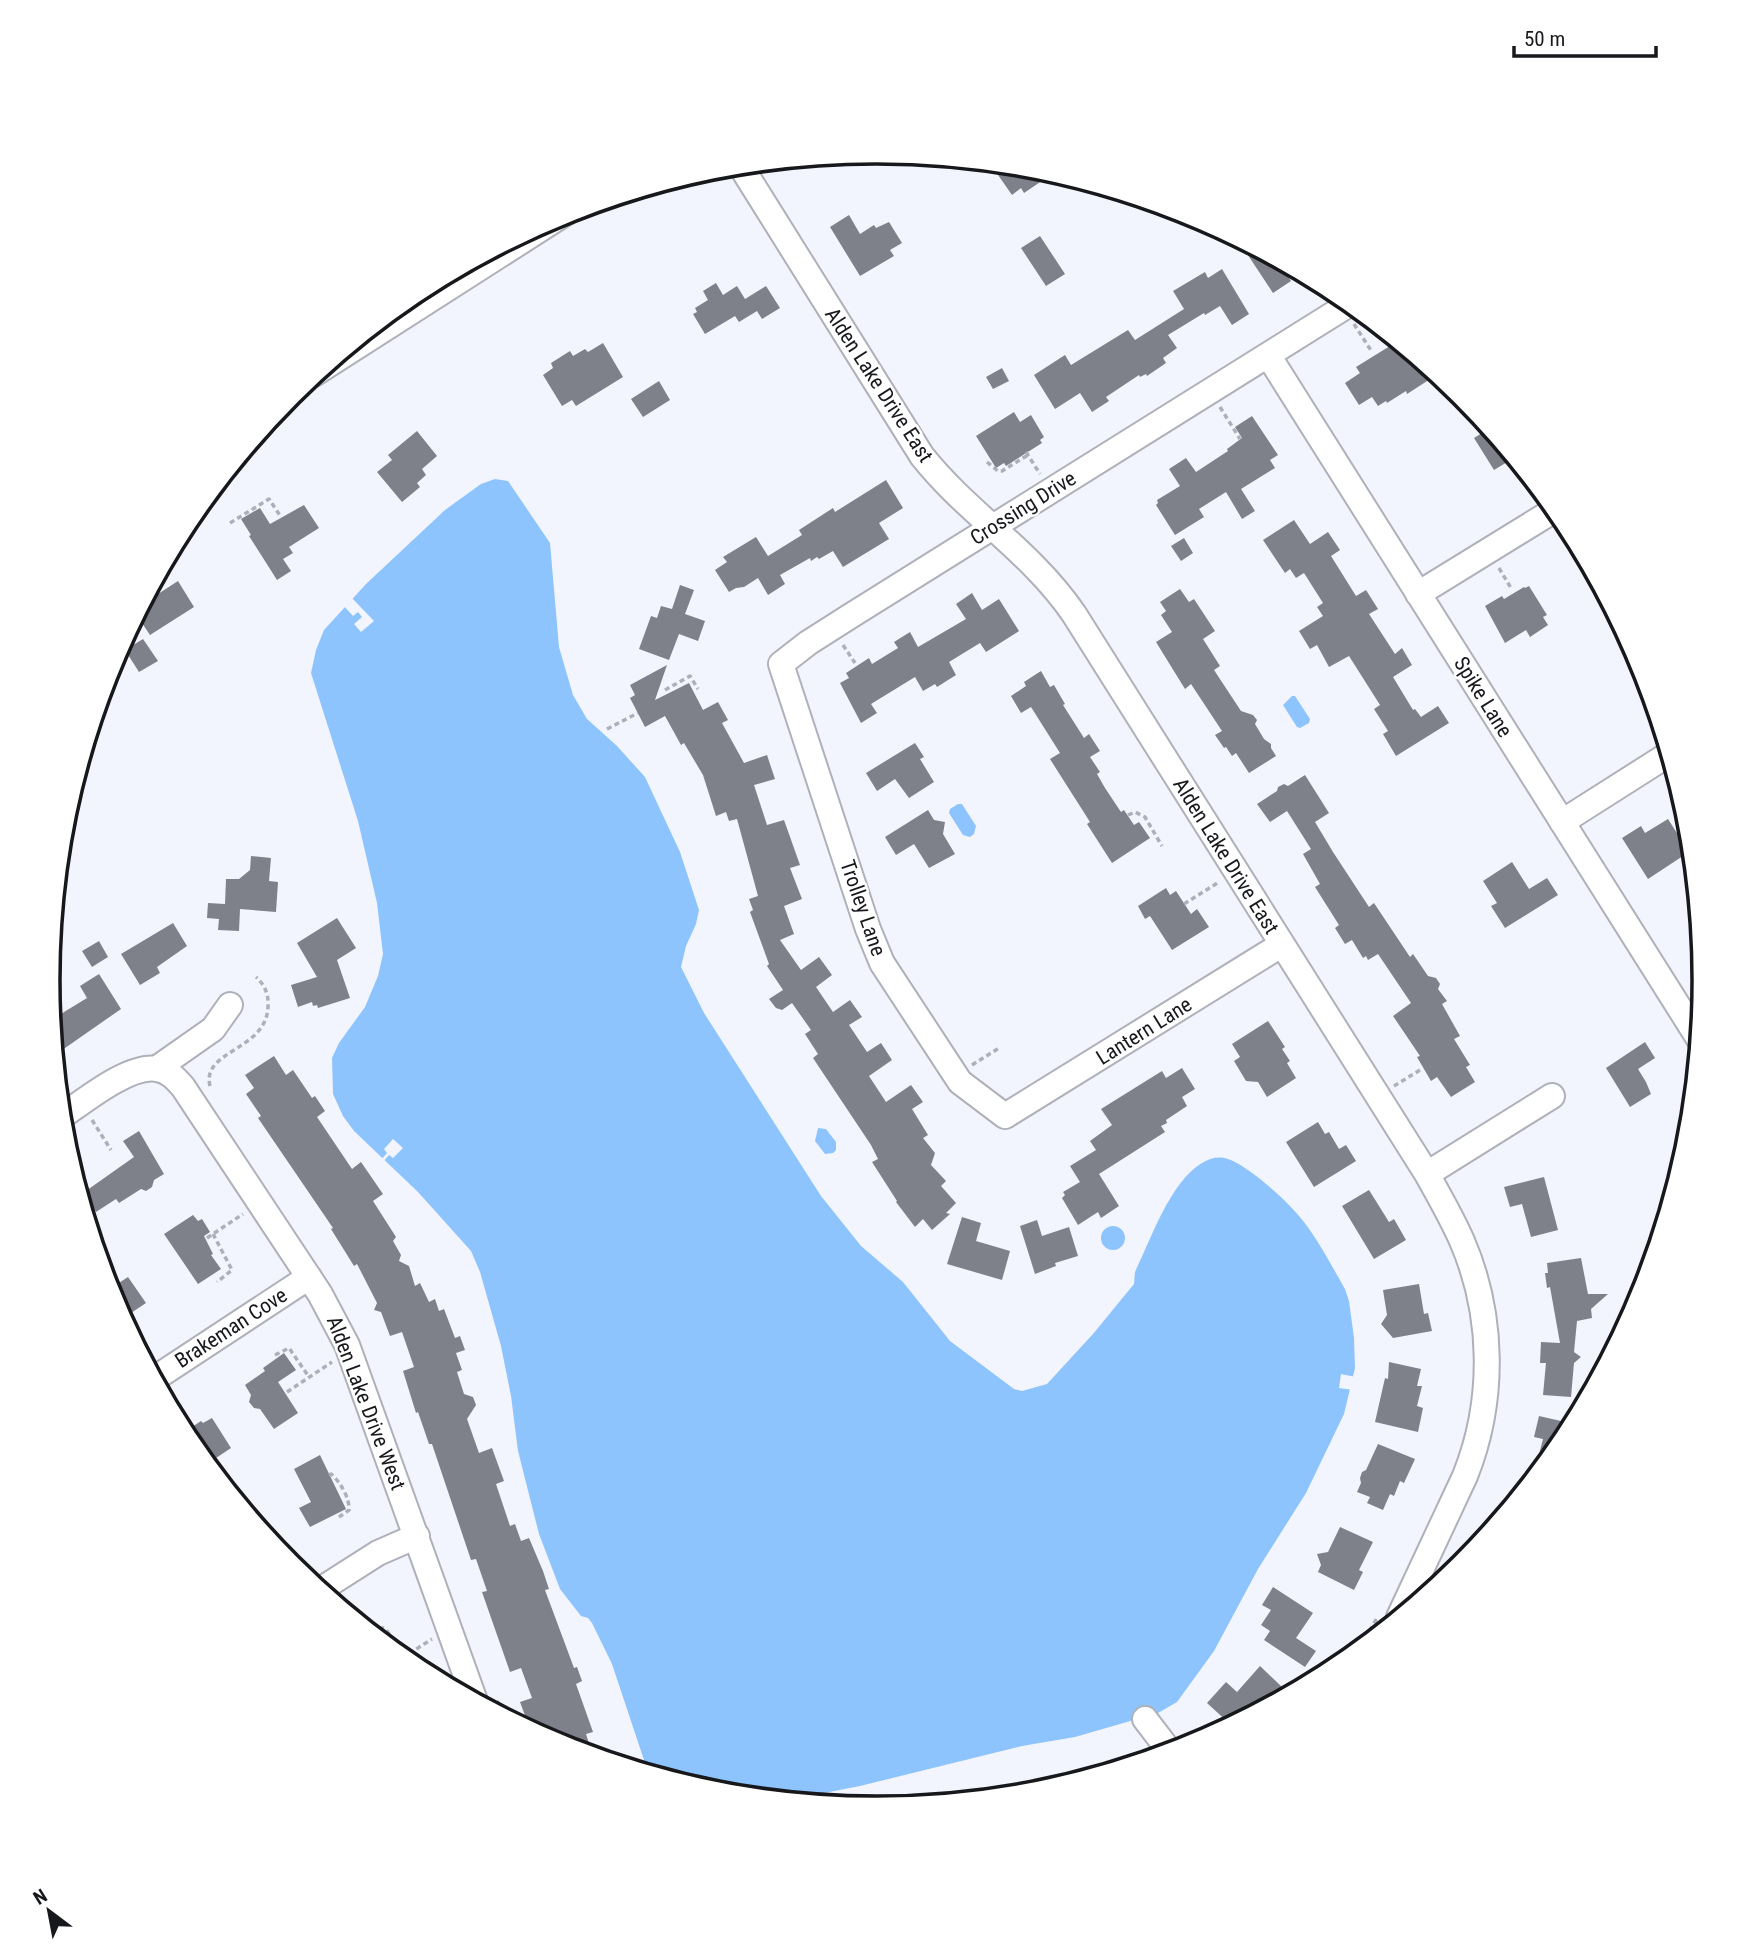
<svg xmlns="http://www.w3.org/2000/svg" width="1752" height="1960" font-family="'Roboto Condensed',sans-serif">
<rect width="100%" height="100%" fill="#f2f4fe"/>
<!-- water -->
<path fill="#8ec4fd" d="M495 479 508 481 550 543 559 647 573 695 587 719 617 746 645 777 680 852 699 910 696 924 686 946 681 967 704 1013 821 1196 861 1246 903 1282 950 1341 1014 1389 1022 1391 1047 1384 1093 1334 1134 1284 1135 1272C1151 1239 1170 1182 1202 1163 1210 1158 1219 1156 1228 1159 1247 1165 1285 1199 1299 1216 1317 1237 1331 1265 1345 1289L1349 1301 1354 1338 1355 1368 1344 1414 1306 1493 1258 1569 1214 1651 1177 1702 1158 1713 1075 1737 1022 1746 860 1786 788 1800 714 1793 644 1771 642 1765 645 1763 612 1664 592 1623 588 1618 581 1616 560 1589 539 1534 518 1451 511 1396 501 1346 480 1272 471 1251 418 1192 354 1131 343 1116 333 1094 332 1058 339 1043 365 1007 378 976 383 954 377 903 358 821 311 673 316 650 324 630 366 584 445 510 481 484Z
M1292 696H1295L1310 719 1309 723 1300 728 1297 727 1283 705Z
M958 804H962L976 826 974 834 970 837 963 835 949 813 950 809Z
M818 1128 826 1129 836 1142V1150L833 1153 825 1154 815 1141Z
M1101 1238a12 12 0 1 1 24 0a12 12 0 1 1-24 0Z"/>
<!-- pier -->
<path fill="#f2f4fe" d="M350 596 374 621 361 632 354 624 362 617 358 612 353 616 342 604Z
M393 1139 403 1148 393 1158 389 1155 383 1162 381 1160 387 1153 384 1149Z
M1341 1374 1356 1377 1353 1390 1339 1388Z"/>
<!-- building -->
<path fill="#7f818a" d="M989 162 1038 167 1055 172 1024 193 1021 188 1012 195Z
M849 215 860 234 874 225 876 228 889 222 902 243 890 250 894 256 860 276 830 227Z
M1040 236 1065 274 1046 286 1021 248Z
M1236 237 1277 259 1291 281 1273 293Z
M1222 269 1249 314 1232 325 1220 306 1205 315 1204 313 1168 335 1177 348 1163 358 1166 363 1147 376 1146 374 1140 377 1139 375 1106 397 1109 401 1092 412 1080 393 1055 409 1034 375 1065 355 1071 365 1128 330 1135 340 1184 309 1173 291 1205 272 1208 278Z
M716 283 723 295 737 286 745 299 766 286 780 308 762 319 757 311 739 322 735 316 705 334 693 314 697 312 695 308 708 300 703 291Z
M1398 341 1438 374 1407 394 1406 391 1387 403 1386 401 1378 406 1372 397 1359 405 1345 383 1360 373 1356 367Z
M603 343 623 377 576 406 572 400 562 406 543 375 553 368 551 363 570 351 573 356 585 349 588 352Z
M1002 368 1009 381 993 389 986 377Z
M659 381 670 400 643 417 631 399Z
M1014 412 1020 422 1031 415 1044 437 1040 440 1042 443 1006 466 1004 463 996 468 976 436Z
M1252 416 1278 455 1270 460 1275 468 1241 489 1255 511 1242 519 1226 492 1199 509 1204 517 1175 535 1156 505 1158 503 1157 500 1180 486 1169 469 1186 458 1196 472 1228 451 1227 449 1242 438 1235 427Z
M1490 428 1514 458 1494 470 1474 438Z
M417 431 437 456 422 469 426 475 417 483 420 487 402 502 377 472 392 460 388 455Z
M886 480 903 508 879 523 889 539 843 567 833 551 819 559 817 557 811 561 810 558 780 575 785 584 768 595 758 578 744 587 736 588 729 592 715 570 727 562 723 557 756 537 768 556 802 535 799 530 833 508 835 512Z
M304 505 319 528 289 547 293 553 283 559 291 571 277 580 249 536 251 535 241 519 260 508 270 524Z
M1294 520 1310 544 1328 532 1340 550 1331 556 1356 596 1366 590 1378 609 1369 614 1395 654 1402 648 1412 665 1393 677 1413 710 1415 709 1421 717 1438 706 1449 723 1396 756 1383 734 1388 731 1374 709 1380 705 1349 656 1329 667 1317 645 1310 649 1299 631 1323 616 1317 607 1323 603 1304 573 1296 578 1290 569 1285 573 1263 540Z
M1184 538 1193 553 1181 561 1171 546Z
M178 581 194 607 150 635 136 614 141 605Z
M680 585 694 590 685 614 705 621 698 641 679 634 669 660 639 649 651 616 657 618 661 606 672 609Z
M1529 586 1547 615 1543 617 1548 625 1530 637 1526 630 1505 643 1485 606 1502 596 1504 599 1524 587 1525 588Z
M1180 589 1189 602 1194 599 1215 631 1203 639 1220 666 1214 670 1241 711 1253 715 1257 720 1255 724 1264 739 1271 744V748L1276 756 1249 773 1236 753 1232 756 1226 747 1224 748 1215 735 1222 731 1191 684 1185 689 1156 642 1172 632 1161 615 1166 611 1160 602Z
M972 593 982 610 999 599 1019 631 986 652 980 643 949 662 956 675 937 687 935 684 923 691 915 677 871 704 877 713 861 723 840 683 849 678 846 673 869 658 872 664 898 648 894 642 910 632 918 647 966 619 956 604Z
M143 639 158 661 139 672 125 650Z
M667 665 655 700 689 683 703 710 718 702 728 720 722 723 744 763 767 755 775 779 754 785 767 825 784 820 800 865 790 868 802 899 784 906 794 934 780 940 801 970 819 957 832 975 816 987 833 1012 850 1000 862 1017 849 1025 867 1052 881 1043 892 1060 869 1076 886 1102 911 1085 923 1102 912 1109 928 1135 923 1138 935 1153 931 1165 946 1181 941 1186 956 1203 946 1213 950 1214 932 1230 923 1219 915 1227 896 1202 897 1201 872 1162 878 1159 871 1145 813 1058 818 1054 805 1034 811 1030 792 1003 782 1010 776 1008 769 999 783 990 767 966 769 964 750 912 753 910 749 899 758 896 737 819 729 821 726 812 716 816 703 775 684 743 681 745 665 716 645 727 630 698 635 695 630 685Z
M1041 671 1050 687 1054 685 1065 704 1063 705 1084 738 1089 734 1100 751 1090 757 1100 772 1097 774 1105 788 1121 812 1124 810 1134 825 1139 822 1150 838 1112 863 1087 824 1090 822 1050 759 1060 753 1031 707 1021 713 1011 696 1026 686 1024 682Z
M915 743 924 757 920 759 934 782 909 798 895 779 877 791 866 773Z
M1305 775 1329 813 1315 822 1333 852 1369 907 1374 903 1410 957 1413 954 1428 976 1436 978 1440 984 1438 989 1447 1001 1442 1004 1460 1036 1454 1039 1470 1065 1466 1067 1475 1082 1451 1097 1437 1077 1431 1081 1417 1057 1420 1056 1393 1016 1411 1003 1378 954 1368 960 1366 956 1363 958 1352 940 1345 944 1335 928 1339 925 1315 887 1320 884 1303 854 1311 849 1287 811 1270 822 1257 804 1277 791 1278 787 1284 784 1288 786Z
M928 810 934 820 945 822 943 834 955 854 929 868 914 844 896 855 885 837Z
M1668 819 1689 852 1648 879 1622 838 1641 826 1645 833Z
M251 856 271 858 269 881 278 882 276 912 240 909 239 931 218 930 219 919 207 918 208 903 225 904 226 879H239L250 870Z
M1512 862 1529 889 1547 878 1558 895 1505 928 1491 906 1497 903 1483 881Z
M1166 888 1170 895 1176 891 1191 914 1197 909 1209 927 1172 950 1150 916 1145 919 1138 906Z
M337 918 356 948 337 960 350 998 318 1008 317 1005 313 1006 312 1002 298 1007 291 985 317 977 297 943Z
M173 923 187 946 157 967 160 973 140 985 121 954Z
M99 941 108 957 92 967 82 951Z
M99 974 121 1009 55 1055 51 1020 87 998 80 986Z
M1268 1021 1285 1047 1282 1049 1290 1061 1287 1063 1296 1078 1267 1097 1258 1082 1246 1081 1234 1061 1240 1057 1232 1044Z
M1645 1042 1655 1058 1638 1069 1646 1082 1651 1094 1630 1107 1606 1068Z
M274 1056 286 1075 293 1070 312 1098 315 1096 325 1111 317 1117 352 1169 361 1162 383 1194 373 1201 396 1237 393 1241 401 1255 399 1261 409 1266 415 1286 420 1283 429 1302 435 1299 439 1311 444 1309 455 1338 460 1336 465 1350 456 1353 462 1370 457 1372 464 1394 473 1397 476 1405 467 1419 479 1453 492 1448 504 1481 496 1484 510 1526 515 1524 521 1541 529 1538 543 1571 549 1589 545 1590 574 1668 577 1667 582 1681 576 1684 593 1732 586 1734 593 1756 558 1746 532 1731 527 1721 520 1702 532 1698 521 1668 510 1672 482 1592 487 1591 476 1559 471 1560 432 1444H429L418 1412 416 1413 403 1371 414 1367 402 1332 390 1336 381 1312 374 1310 377 1303 357 1264 354 1266 331 1229 333 1228 258 1118 261 1116 246 1094 254 1088 245 1075Z
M1182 1068 1195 1089 1182 1097 1187 1106 1166 1120 1167 1123 1161 1126 1165 1132 1099 1174 1119 1206 1101 1218 1098 1212 1078 1225 1062 1198 1065 1195 1063 1192 1080 1182 1070 1166 1096 1150 1090 1141 1112 1125 1101 1109 1162 1071 1166 1078Z
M1318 1122 1325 1134 1329 1132 1339 1149 1346 1145 1356 1161 1314 1187 1286 1142Z
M139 1131 164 1174 154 1180 152 1187 146 1191 141 1189 119 1203 116 1199 96 1212 83 1193 134 1157 123 1141Z
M1544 1177 1558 1230 1531 1237 1522 1204 1510 1207 1504 1187Z
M1369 1190 1389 1222 1394 1219 1406 1240 1374 1259 1342 1206Z
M193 1215 198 1221 202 1219 210 1232 204 1236 213 1254 211 1255 221 1269 198 1284 164 1234Z
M962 1217 981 1223 976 1241 1010 1251 1002 1280 947 1264Z
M1037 1220 1042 1236 1069 1227 1078 1256 1055 1263 1056 1266 1035 1274 1020 1226Z
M1581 1258 1588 1294H1608L1591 1309 1592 1318 1577 1321 1574 1352 1581 1357 1574 1363 1571 1397 1543 1395 1546 1363H1540L1541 1342 1560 1343 1550 1287 1547 1288 1545 1273H1548L1547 1263Z
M128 1277 146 1303 122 1319 108 1290Z
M1419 1284 1424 1314 1428 1313 1432 1331 1393 1338 1381 1324 1387 1315 1383 1290Z
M284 1353 296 1370 278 1382 298 1413 274 1429 260 1409 254 1408 249 1402 251 1395 245 1385 265 1371 263 1368Z
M1389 1362 1421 1369 1417 1386H1422L1417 1406 1423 1408 1418 1432 1375 1422 1385 1378 1388 1379Z
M1539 1416 1574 1424 1565 1441 1532 1481 1543 1439 1534 1437Z
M212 1418 231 1448 207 1464 187 1441 194 1437 189 1429 201 1421 203 1423Z
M1378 1444 1415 1459 1404 1483 1400 1481 1394 1496 1390 1494 1383 1510 1367 1503 1370 1497 1357 1492 1361 1483 1360 1478 1362 1472 1366 1470Z
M320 1455 346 1509 310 1527 299 1508 311 1502 294 1469Z
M1340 1527 1373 1542 1359 1570 1363 1572 1354 1590 1318 1572 1321 1565 1317 1554 1328 1552Z
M1273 1587 1313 1613 1296 1638 1316 1651 1305 1667 1264 1640 1270 1631 1261 1625 1271 1610 1262 1605Z
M1260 1666 1282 1687 1276 1694 1281 1699 1231 1725 1207 1703 1226 1682 1237 1692Z"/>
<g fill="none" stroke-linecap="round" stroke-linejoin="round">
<!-- minor casing -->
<g stroke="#afb1ba" stroke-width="28">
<path id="minor" d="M740 165 922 456C968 514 1031 551 1074 614L1427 1174C1439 1196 1452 1218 1462 1241 1494 1315 1495 1401 1465 1476L1399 1617
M1268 355 1699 1039
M314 374 567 212
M1418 594 1556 509
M1562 822 1669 754
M1281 945 1005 1116 960 1082 882 963 868 929 781 664 808 643 852 615 1351 303
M156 1069 213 1029 230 1005
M61 1117C83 1102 129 1064 157 1069 169 1071 176 1079 183 1087L320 1294 347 1345 475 1701
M1427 1174 1552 1096
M154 1379 309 1277
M320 1590 378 1553 417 1536
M1145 1719 1171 1753"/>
</g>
<!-- path -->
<path stroke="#aeb0b8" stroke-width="3.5" stroke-dasharray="5 3.5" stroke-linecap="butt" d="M1354 324 1372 352
M1220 407 1240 439
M1026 452 1040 474
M987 462 998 471H1002L1028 455
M230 523 269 499 281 517
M1499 568 1511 588
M843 645 855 663
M665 690 690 676 698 689
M607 729 638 713
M1128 815 1135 812 1145 817 1162 846
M1184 904 1219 882
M972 1065 999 1048
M210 1086C201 1050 266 1051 268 1007 269 995 265 985 256 977
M1394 1086 1420 1070
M92 1120 111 1150
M213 1234 232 1270 217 1282
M207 1238 243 1214
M128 1316 139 1333 150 1358
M275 1355 289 1348 309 1377
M287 1392 332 1362
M165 1400 190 1435
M329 1475 331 1474C340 1481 350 1499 349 1510L339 1517
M372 1633 381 1628H385L405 1656
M1357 1653 1377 1618
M402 1658 432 1639
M497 1701 503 1716"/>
<!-- minor -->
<use href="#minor" stroke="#fff" stroke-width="24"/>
</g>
<g text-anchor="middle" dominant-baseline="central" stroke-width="5" stroke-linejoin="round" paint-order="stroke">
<!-- street labels -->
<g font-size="21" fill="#17181b" stroke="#fff">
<text transform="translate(879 385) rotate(57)">Alden Lake Drive East</text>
<text transform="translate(1023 508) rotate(-32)">Crossing Drive</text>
<text transform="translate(1483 697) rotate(58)">Spike Lane</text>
<text transform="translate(1226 856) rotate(58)">Alden Lake Drive East</text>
<text transform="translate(863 908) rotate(71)">Trolley Lane</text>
<text transform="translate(1144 1031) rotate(-32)">Lantern Lane</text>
<text transform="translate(231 1328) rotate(-33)">Brakeman Cove</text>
<text transform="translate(366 1403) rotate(69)">Alden Lake Drive West</text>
</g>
</g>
<!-- crop -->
<path d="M0 0H1752V1960H0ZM60 980a816 816 0 1 1 1632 0a816 816 0 1 1-1632 0Z" fill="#fff" fill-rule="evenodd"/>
<path fill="none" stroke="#17181b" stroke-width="3.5" d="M60 980a816 816 0 1 1 1632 0a816 816 0 1 1-1632 0Z"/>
<!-- north arrow -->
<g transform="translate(49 1911) rotate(328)" stroke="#ffffff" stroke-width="5" paint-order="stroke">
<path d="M0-5L12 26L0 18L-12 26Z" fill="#17181b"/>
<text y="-10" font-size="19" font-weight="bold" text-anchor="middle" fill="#17181b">N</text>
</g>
<!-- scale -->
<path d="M1514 46v10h142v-10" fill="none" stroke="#17181b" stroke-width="3.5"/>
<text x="1524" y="46" font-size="21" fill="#17181b" stroke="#ffffff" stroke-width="5" paint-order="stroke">50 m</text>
</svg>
